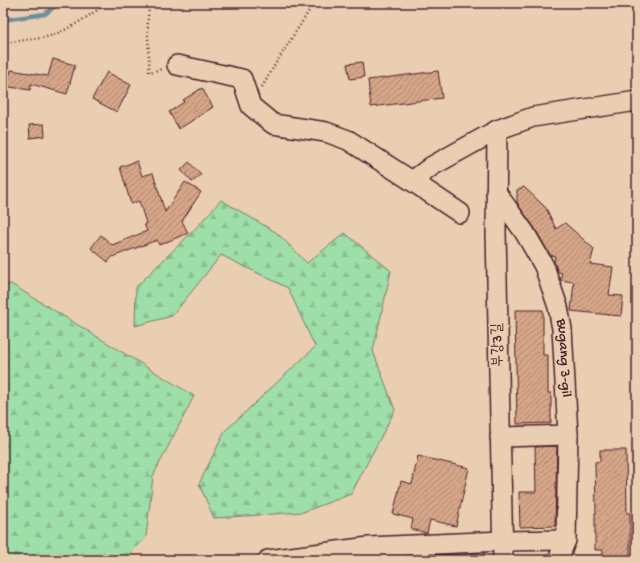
<svg xmlns="http://www.w3.org/2000/svg" width="640" height="563" font-family="'Gochi Hand','Poor Story',sans-serif">
<defs>
<pattern id="forest-firs" width="22" height="20" patternUnits="userSpaceOnUse"><rect width="22" height="20" fill="#9edea8"/><path d="M5 1l3.5 6h-7zM16 11l3.5 6h-7z" fill="#8abe91"/></pattern>
<pattern id="building-hatch" width="6" height="6" patternUnits="userSpaceOnUse"><rect width="6" height="6" fill="#d6a688"/><path d="M-1 1l2-2M0 6l6-6M5 7l2-2" fill="none" stroke="#b0876f"/></pattern>
</defs>
<rect width="100%" height="100%" fill="#eaceb1"/>
<filter id="ink" filterUnits="userSpaceOnUse"><feTurbulence type="fractalNoise" baseFrequency=".025" numOctaves="2"/><feDisplacementMap in="SourceGraphic" scale="8" xChannelSelector="R" yChannelSelector="G"/><feConvolveMatrix kernelMatrix="1 2 1 2 8 2 1 2 1" color-interpolation-filters="sRGB"/></filter>
<g filter="url(#ink)">
<!-- forest -->
<path fill="url(#forest-firs)" stroke="#747e6a" d="M221 200 277 233 307 263 345 233 391 271 373 351 395 410 351 494 303 512 214 518 199 484 225 431 315 347 288 288 221 255 172 316 135 326 136 287 195 229Z
M11 284 194 396 153 476 146 537 125 560H3V286Z"/>
<g fill="none" stroke-linecap="round" stroke-linejoin="round">
<!-- stream -->
<path stroke="#708f9b" stroke-width="4.5" d="M3 20 45 14 59 3"/>
</g>
<!-- building -->
<path fill="url(#building-hatch)" stroke="#4a1f2b" d="M53 59 75 65 67 94 31 84 30 90 3 86V79L9 77 11 70 48 76Z
M362 62 364 77 350 79 347 64Z
M438 71 442 98 371 107 368 80Z
M107 72 131 85 117 112 92 99Z
M202 88 213 107 179 129 169 112 184 102 183 100Z
M44 124 45 136 30 138 29 125Z
M137 161 142 176 153 173 165 212 185 182 201 192 182 221 188 233 159 245 157 240 112 257 108 262 91 248 101 235 112 245 147 231 144 224 146 223 139 201 131 204 120 167Z
M189 162 201 175 192 182 181 170Z
M524 187 546 208 556 229 565 223 594 249 590 264 613 267 609 295 623 296 621 316 571 311 574 282 560 280 562 273 558 272 554 262 555 256 550 255 534 227 519 206 517 202V190Z
M515 310H543V355H548V393H551V423L517 424Z
M557 446 555 526 520 527 519 492H536L535 447Z
M600 450H626L627 513H630V560H612L611 558H603V550H595V513H596L595 462 600 461Z
M418 456 469 468 456 526 430 520 427 533 411 529 413 519 393 514 401 481 412 484Z
M485 553V560H435V555Z"/>
<g fill="none" stroke-linecap="round" stroke-linejoin="round">
<!-- minor casing -->
<g stroke="#4a1f2b" stroke-width="22">
<g id="minor">
<path d="M177 65 242 79 251 106 273 124 326 132 348 140 412 181 432 166 497 130 533 117 637 101"/>
<path d="M497 130 496 232 503 560"/>
<path d="M412 181 460 213"/>
<path id="s1" d="M496 192 525 233 544 266 558 307 562 329 568 435 566 540 558 560"/>
<path d="M500 437 568 435"/>
<path d="M268 560 369 547 502 541 566 540"/>
</g>
</g>
<!-- path -->
<path stroke="#4a1f2b" stroke-width="2.5" stroke-dasharray="1 3" stroke-linecap="butt" d="M150 3C145 26 150 49 149 72L162 69
M3 44C17 40 31 40 46 37 65 33 91 14 108 3
M262 87 276 63 314 3"/>
<!-- minor -->
<use href="#minor" stroke="#eaceb1" stroke-width="19"/>
</g>
</g>
<g text-anchor="middle" dominant-baseline="central" stroke-width="3" stroke-linejoin="round" paint-order="stroke">
<!-- street labels -->
<g font-size="15" fill="#4a1f2b" stroke="#eaceb1">
<text transform="translate(498 345) rotate(-91)">부강3길</text>
<text stroke="none"><textPath href="#s1" startOffset="183">Bugang 3-gil</textPath></text>
</g>
</g>
<!-- margin -->
<rect width="640" height="563" fill="none" stroke="#eaceb1" stroke-width="16"/>
<rect x="8" y="8" width="624" height="547" fill="none" stroke="#4a1f2b" stroke-width="1.5" filter="url(#ink)"/>
</svg>
